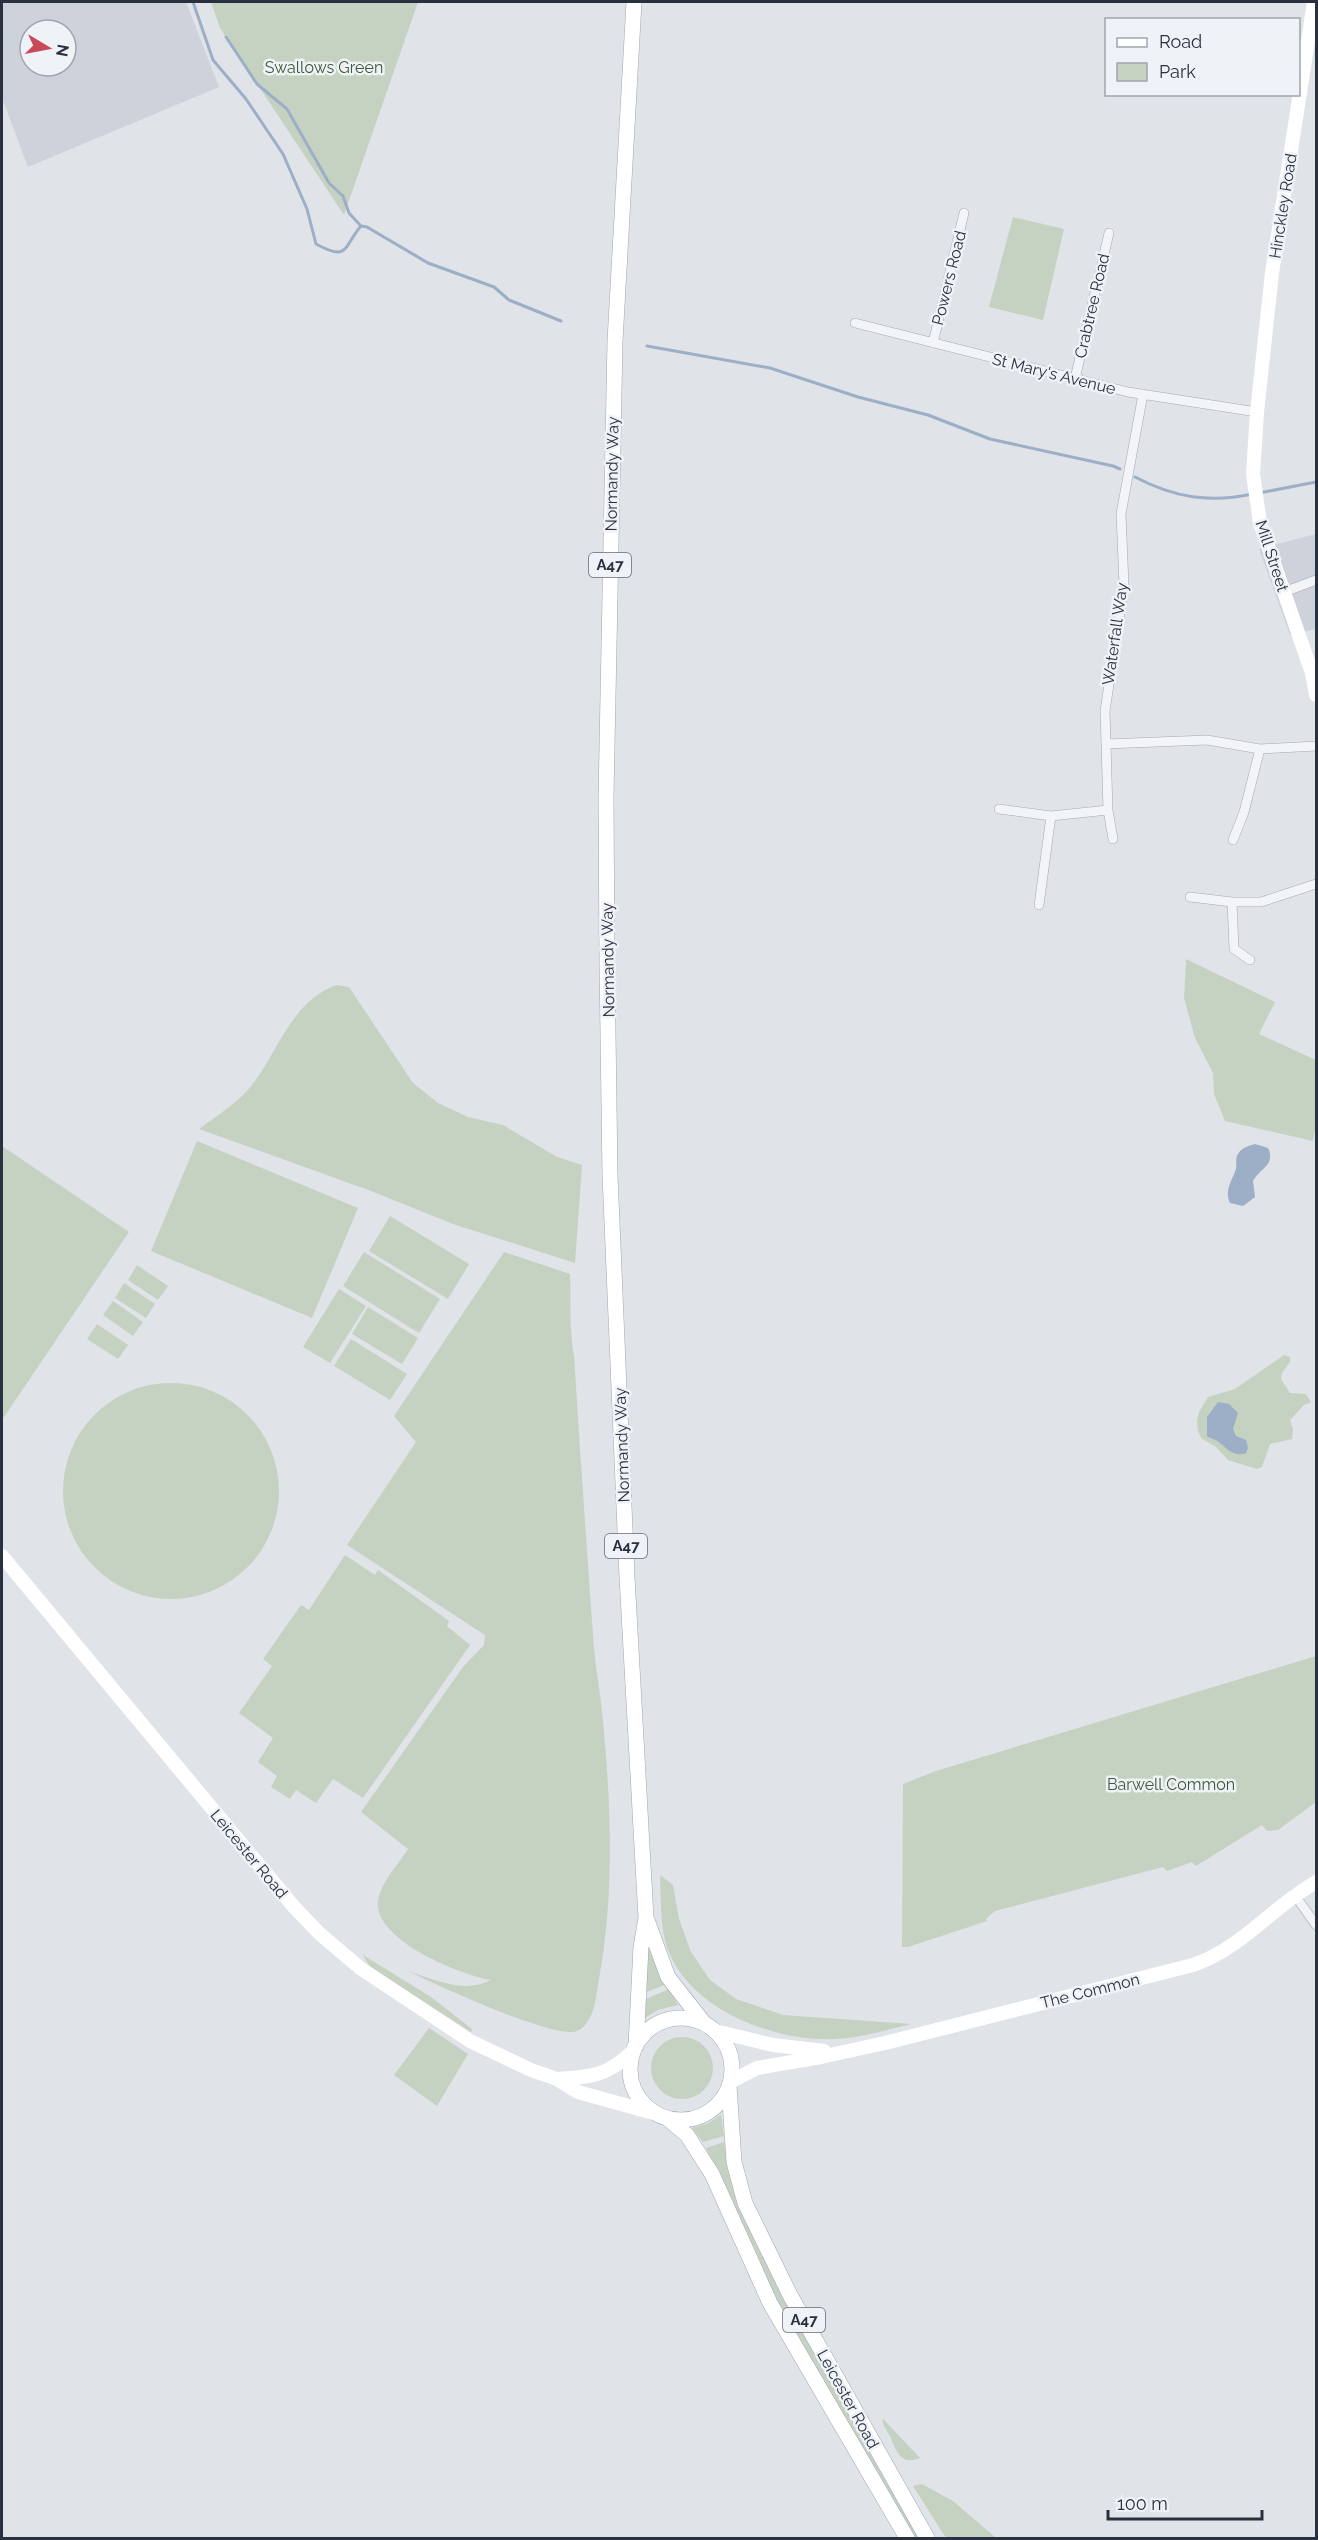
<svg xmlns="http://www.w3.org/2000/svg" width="1318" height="2540" font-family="Raleway,sans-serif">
<rect width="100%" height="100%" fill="#e0e3e8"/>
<!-- built -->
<path fill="#ced2da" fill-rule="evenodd" d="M2 2H186L219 87 28 167 2 98ZM30 30H66V66H30Z
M1316 534V629L1290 635 1259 549Z"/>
<!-- green -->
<path fill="#c5d2c1" d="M211 2H418L344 215 220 28Z
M1013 217 1064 229 1043 320 989 307Z
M1186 959 1275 1002 1259 1034 1316 1060V1123L1313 1141 1225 1121 1214 1094 1213 1073 1195 1038 1184 998Z
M337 985 349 987 413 1083 438 1103 468 1117 503 1125 557 1157 582 1165 575 1263 453 1224 371 1191 199 1129C219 1114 240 1102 255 1081 279 1048 294 999 337 985Z
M197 1141 358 1208 312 1318 151 1251Z
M2 1146 129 1232 2 1420Z
M390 1216 469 1264 448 1299 369 1251Z
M364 1252 440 1299 419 1333 343 1286Z
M504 1252 570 1274C571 1301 569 1329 574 1356 580 1453 587 1551 594 1649 596 1670 600 1691 602 1712 611 1800 615 1892 599 1979 596 1995 595 2023 577 2031 555 2040 434 1984 408 1971 436 1980 464 1994 491 1980 461 1975 373 1940 378 1901 381 1882 398 1865 408 1849L361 1812 463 1667 484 1645 485 1635 347 1545 416 1442 394 1416Z
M137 1265 168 1286 158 1300 128 1280Z
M124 1283 155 1304 146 1318 115 1298Z
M339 1289 366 1306 330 1363 303 1347Z
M113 1301 143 1322 133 1336 103 1315Z
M368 1307 418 1338 402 1364 352 1334Z
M97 1324 128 1345 118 1359 87 1339Z
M351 1339 407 1374 390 1400 334 1366Z
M1284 1355 1290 1357V1362L1282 1373 1281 1379 1290 1393 1306 1394 1311 1402 1304 1405 1290 1420 1293 1429 1292 1439 1270 1444 1262 1467 1257 1469 1228 1460 1216 1447 1201 1438 1198 1431 1197 1420 1199 1412 1208 1397 1235 1389Z
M63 1491a108 108 0 1 1 216 0a108 108 0 1 1-216 0Z
M345 1555 375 1575 378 1570 449 1621 447 1626 470 1645 363 1798 333 1779 316 1803 296 1790 290 1799 271 1787 277 1776 258 1762 273 1738 239 1713 272 1666 263 1659 301 1605 309 1610Z
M1316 1656V1802L1278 1830 1267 1831 1262 1825 1196 1866 1192 1862 1167 1871 1163 1867 995 1911 986 1919 987 1921 908 1947H902L903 1784 936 1771Z
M660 1875 673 1885 679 1919 691 1952 710 1980 736 1999 783 2015 911 2024C886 2030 861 2038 835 2039 774 2042 686 2009 666 1944 660 1923 661 1897 660 1875Z
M650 1945 667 1984 644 1993 646 1946Z
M363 1955 431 1997 472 2029 471 2032 370 1967Z
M669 1989 678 2005 658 2010 643 2019 644 2000Z
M429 2028 468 2054 437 2106 394 2075Z
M651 2068a31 31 0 1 1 62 0a31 31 0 1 1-62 0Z
M721 2115 724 2136 703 2142 692 2128 707 2124Z
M724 2142 736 2200 758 2247 794 2318 921 2538H914L768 2286 706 2148Z
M883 2418 885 2421 920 2458C900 2466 896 2450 890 2436 886 2429 882 2425 883 2418Z
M922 2484 953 2501 996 2538H946L913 2486Z"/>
<!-- water -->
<path fill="#9cafc7" d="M1255 1144 1268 1148C1276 1165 1260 1168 1253 1181L1255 1197 1243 1206 1230 1203C1224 1190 1232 1181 1236 1169 1237 1164 1235 1158 1238 1154 1241 1148 1248 1146 1255 1144Z
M1218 1402 1229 1404 1238 1413 1233 1429 1236 1436 1246 1440 1248 1448 1246 1453C1235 1457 1228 1450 1220 1443 1216 1439 1211 1439 1207 1436V1417Z"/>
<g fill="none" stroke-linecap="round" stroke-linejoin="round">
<!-- stream -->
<path stroke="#9cafc7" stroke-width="3" d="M193 2 213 60 246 99 283 154 307 209 316 244C349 262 343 247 361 226L367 227 428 263 494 287 509 300 561 321
M226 37 257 84 287 109 329 183 343 196 349 213 361 226
M647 346 770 368 858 397 928 415 990 439 1113 466 1120 469
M1135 477C1175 498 1209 503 1253 494
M1259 493 1316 482"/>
<!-- street casing -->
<g stroke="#a5aab2" stroke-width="10">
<path id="street" d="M855 323 1128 392 1257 412
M933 343 964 213
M1075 379 1109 233
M1284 592 1316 580
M1106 744 1207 740 1260 749 1316 746
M999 809 1051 816 1108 810
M1113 839 1108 810 1105 711 1124 585 1121 514 1143 394
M1233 840 1244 812 1260 749
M1190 897 1232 902H1261L1316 884
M1232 902 1234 949 1250 960
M1039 905 1051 816
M1294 1894 1316 1925"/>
</g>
<!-- primary casing -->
<g stroke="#9fa7b3" stroke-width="16">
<path id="primary" d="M634 2 615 341 606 798 607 962 610 1175 627 1577 646 1918 641 1947 636 2046
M647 1920 668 1977 704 2023
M630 2069a51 51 0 1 1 102 0a51 51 0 1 1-102 0Z
M729 2086 734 2162 745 2203 790 2295 927 2538
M667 2118 687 2135 712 2174 770 2303 907 2538"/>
</g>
<!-- street -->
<use href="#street" stroke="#f2f4f7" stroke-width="9"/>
<!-- secondary -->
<path stroke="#fff" stroke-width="14" d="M1314 2 1272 273 1257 412 1253 474 1260 523 1312 673 1316 695
M2 1556 294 1907 319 1933 360 1968 470 2041 531 2070 557 2079 578 2092 657 2114
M715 2031 773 2045 824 2051
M557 2079C592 2077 608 2076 634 2050
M730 2082 757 2068 821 2057 885 2043 1193 1965C1241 1949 1273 1906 1316 1882"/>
<!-- primary -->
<use href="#primary" stroke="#fff" stroke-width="15"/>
</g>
<g text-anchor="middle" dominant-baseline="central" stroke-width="5" stroke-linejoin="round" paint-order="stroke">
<!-- shield labels -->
<g fill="#eff2f6" stroke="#646a76" stroke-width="1.5">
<rect x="589" y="553" width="42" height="24" rx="4.5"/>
<rect x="605" y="1534" width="42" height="24" rx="4.5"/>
<rect x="783" y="2308" width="42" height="24" rx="4.5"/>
</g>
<g font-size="15" font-weight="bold" fill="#29303f">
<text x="610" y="565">A47</text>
<text x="626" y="1546">A47</text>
<text x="804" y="2320">A47</text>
</g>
<!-- park labels -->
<g font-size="16" fill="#3c5a37" stroke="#eff2f6">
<text x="324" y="67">Swallows Green</text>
<text x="1171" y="1784">Barwell Common</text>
</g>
<!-- street labels -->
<g font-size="16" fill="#29303f" stroke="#eff2f6">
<text transform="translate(1283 206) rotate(-81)">Hinckley Road</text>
<text transform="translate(949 278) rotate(-76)">Powers Road</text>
<text transform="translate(1092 306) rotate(-77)">Crabtree Road</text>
<text transform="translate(1054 374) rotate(14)">St Mary's Avenue</text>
<text transform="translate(612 474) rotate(-89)">Normandy Way</text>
<text transform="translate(1272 556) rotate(72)">Mill Street</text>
<text transform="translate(1115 634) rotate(-82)">Waterfall Way</text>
<text transform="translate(608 960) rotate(-91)">Normandy Way</text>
<text transform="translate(622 1445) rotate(-92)">Normandy Way</text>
<text transform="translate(249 1854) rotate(50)">Leicester Road</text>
<text transform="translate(1090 1991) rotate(-14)">The Common</text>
<text transform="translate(848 2399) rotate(61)">Leicester Road</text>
</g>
</g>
<!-- border -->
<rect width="1318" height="2540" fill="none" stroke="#29303f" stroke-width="6"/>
<!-- legend -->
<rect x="1105" y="18" width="195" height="78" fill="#eff2f6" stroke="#a0a4ad" stroke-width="1.5"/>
<rect x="1117" y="38" width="30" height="9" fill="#ffffff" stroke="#a0a4ad" stroke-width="1.5"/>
<text x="1159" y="48" font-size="18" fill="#29303f">Road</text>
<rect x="1117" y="63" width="30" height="18" fill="#c5d2c1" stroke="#a0a4ad" stroke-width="1.5"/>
<text x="1159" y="78" font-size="18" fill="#29303f">Park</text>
<!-- north arrow -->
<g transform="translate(48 48) rotate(100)"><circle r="28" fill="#eff2f6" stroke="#a0a4ad" stroke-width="1.5"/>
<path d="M0-4.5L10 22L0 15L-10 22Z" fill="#c84a58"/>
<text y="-9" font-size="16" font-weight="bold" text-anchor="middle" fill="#29303f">N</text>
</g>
<!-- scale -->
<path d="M1108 2510v9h154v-9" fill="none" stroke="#29303f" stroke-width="3"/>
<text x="1117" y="2510" font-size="18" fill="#29303f" stroke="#eff2f6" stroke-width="4.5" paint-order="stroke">100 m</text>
</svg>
